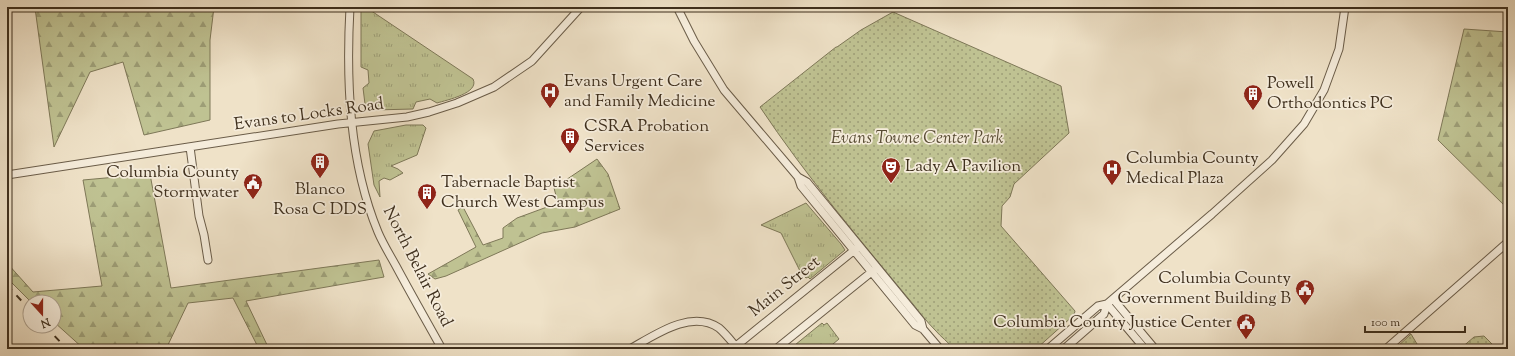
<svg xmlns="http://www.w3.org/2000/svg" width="1515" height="356" font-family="'Sorts Mill Goudy',serif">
<defs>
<pattern id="grass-tufts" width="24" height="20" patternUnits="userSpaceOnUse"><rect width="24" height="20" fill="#bfc292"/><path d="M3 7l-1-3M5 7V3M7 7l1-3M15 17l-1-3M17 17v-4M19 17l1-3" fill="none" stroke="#9d9e77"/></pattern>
<pattern id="forest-firs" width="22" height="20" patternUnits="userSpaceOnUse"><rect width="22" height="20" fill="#bfc292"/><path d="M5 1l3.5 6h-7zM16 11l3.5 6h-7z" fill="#9d9e77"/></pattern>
<pattern id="park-dots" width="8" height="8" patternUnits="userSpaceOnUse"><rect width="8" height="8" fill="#bfc292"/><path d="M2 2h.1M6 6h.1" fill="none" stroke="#9d9e77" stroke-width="1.8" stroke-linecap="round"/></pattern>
</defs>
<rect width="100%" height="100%" fill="#efe2c8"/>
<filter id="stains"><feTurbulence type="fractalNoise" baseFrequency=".005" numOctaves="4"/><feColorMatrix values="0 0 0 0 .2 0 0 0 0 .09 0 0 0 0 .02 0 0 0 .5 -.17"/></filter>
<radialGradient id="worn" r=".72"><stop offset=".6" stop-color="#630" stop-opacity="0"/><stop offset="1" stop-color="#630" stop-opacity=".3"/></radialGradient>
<!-- grass -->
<path fill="url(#grass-tufts)" stroke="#7e7858" d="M364 8H367L473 79C480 93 447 100 437 103L430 99 416 102 413 109 374 110 365 104 363 88 369 83 368 70 361 67V12Z
M406 125H423L426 128 417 155 391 166 398 169 403 173 390 180 384 178 379 181 380 197 374 185 368 144 374 131Z
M806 203 841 244 845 250 810 279 808 277 806 278 800 271 781 233 761 225Z
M822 323 824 325 827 323 839 339 827 349H790Z"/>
<!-- forest -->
<path fill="url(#forest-firs)" stroke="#7e7858" d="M22 7H214L210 40V120L144 135 123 62 90 72 54 147 35 8Z
M1464 29 1508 32V209L1438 140Z
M597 159 608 174 620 209 575 227 542 233 446 276 435 279 428 274 476 247 458 210 463 207 483 245 503 238V228L517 218 558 203 554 188Z
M150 174 171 288 379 260 384 277 246 301 269 349H259L233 298 188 303 166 349H84L54 322V302H31L7 278V263L33 292 102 286 83 180Z"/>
<!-- park -->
<path fill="url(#park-dots)" stroke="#7e7858" d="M893 12 1061 86 1069 133 1014 184 1010 197 1002 206 1001 226 1075 311 1074 315 1036 349H954C948 342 941 337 935 330 927 322 920 313 913 304 860 240 806 176 760 107L836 47H837L861 30Z
M1411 334 1420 349H1396V348Z
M1484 336 1497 349H1460L1474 337Z"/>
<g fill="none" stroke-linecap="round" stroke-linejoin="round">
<!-- minor casing -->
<g stroke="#6a5c48" stroke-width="9">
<path id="minor" d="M350 7C346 81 349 162 378 232 383 244 390 255 396 266 411 294 427 322 442 349
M677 7 694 41 724 90 798 177 801 186 915 325 923 329
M190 147 199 216 204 235 208 260
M7 175 338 124 407 117 429 112 457 103 494 87 532 61 581 7
M798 177 807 182 921 321 923 329 940 349
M1113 299 1155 349
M1107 304 1145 349
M736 346 857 248
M630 349C655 335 691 309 719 328 726 334 732 342 738 349
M776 349 874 270
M1048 349 1098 306 1107 304 1212 214 1272 160 1304 124 1324 90 1339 49 1345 7
M1064 349 1104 314 1107 304
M1386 349 1508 242"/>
</g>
<!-- minor -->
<use href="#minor" stroke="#f5ecdb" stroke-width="7"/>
<!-- rail -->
<path stroke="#3e2f1d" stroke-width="2" stroke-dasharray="7 7" stroke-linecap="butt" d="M7 285 30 310
M45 326 67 349"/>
</g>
<!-- icons -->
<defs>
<g id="hospital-pin" transform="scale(1)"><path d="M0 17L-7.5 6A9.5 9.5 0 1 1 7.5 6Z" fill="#8f2418" stroke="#f5ecdb"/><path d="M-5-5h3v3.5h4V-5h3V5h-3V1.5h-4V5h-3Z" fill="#fff"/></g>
<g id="building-pin" transform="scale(1)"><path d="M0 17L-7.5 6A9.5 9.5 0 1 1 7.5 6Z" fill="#8f2418" stroke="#f5ecdb"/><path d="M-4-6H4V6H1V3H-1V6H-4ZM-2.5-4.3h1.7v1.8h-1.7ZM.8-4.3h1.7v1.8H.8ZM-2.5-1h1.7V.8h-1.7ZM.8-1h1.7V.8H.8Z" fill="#fff"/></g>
<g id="theatre-pin" transform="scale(1)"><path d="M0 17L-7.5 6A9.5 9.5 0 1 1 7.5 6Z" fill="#8f2418" stroke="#f5ecdb"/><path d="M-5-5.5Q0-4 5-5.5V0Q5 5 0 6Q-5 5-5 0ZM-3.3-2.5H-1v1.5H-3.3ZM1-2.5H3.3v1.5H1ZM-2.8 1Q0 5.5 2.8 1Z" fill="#fff"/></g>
<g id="civic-pin" transform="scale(1)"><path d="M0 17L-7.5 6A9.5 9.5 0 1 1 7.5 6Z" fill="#8f2418" stroke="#f5ecdb"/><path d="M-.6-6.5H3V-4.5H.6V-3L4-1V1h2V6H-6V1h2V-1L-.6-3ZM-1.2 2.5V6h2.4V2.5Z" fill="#fff"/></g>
</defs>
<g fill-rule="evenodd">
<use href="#hospital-pin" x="550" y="92"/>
<use href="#building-pin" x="1253" y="94"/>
<use href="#building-pin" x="570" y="137"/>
<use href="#building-pin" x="320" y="162"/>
<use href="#theatre-pin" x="891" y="167"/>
<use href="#hospital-pin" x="1112" y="169"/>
<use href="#civic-pin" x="253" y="183"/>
<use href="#building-pin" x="427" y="193"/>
<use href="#civic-pin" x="1305" y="289"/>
<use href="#civic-pin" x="1246" y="323"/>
</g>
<g text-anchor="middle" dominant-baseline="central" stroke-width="3.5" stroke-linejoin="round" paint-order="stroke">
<!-- poi labels -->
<g font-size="17" fill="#3e2f1d" stroke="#f5ecdb" text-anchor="start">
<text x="564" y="82">Evans Urgent Care<tspan x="564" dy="20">and Family Medicine</tspan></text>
<text x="1267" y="84">Powell<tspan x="1267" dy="20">Orthodontics PC</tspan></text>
<text x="584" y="127">CSRA Probation<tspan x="584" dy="20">Services</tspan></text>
<text x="1126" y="159">Columbia County<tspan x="1126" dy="20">Medical Plaza</tspan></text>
<text x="905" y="167">Lady A Pavilion</text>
<text x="239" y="173" text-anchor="end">Columbia County<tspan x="239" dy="20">Stormwater</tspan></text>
<text x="441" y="183">Tabernacle Baptist<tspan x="441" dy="20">Church West Campus</tspan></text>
<text x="320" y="190" text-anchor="middle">Blanco<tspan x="320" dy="20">Rosa C DDS</tspan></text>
<text x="1291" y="279" text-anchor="end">Columbia County<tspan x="1291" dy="20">Government Building B</tspan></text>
<text x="1232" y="323" text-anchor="end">Columbia County Justice Center</text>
</g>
<!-- street labels -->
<g font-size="17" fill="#3e2f1d" stroke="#f5ecdb">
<text transform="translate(309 115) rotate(-8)">Evans to Locks Road</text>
<text transform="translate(417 267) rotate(63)">North Belair Road</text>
<text transform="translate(785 287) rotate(-39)">Main Street</text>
</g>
<!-- park labels -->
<g font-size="17" font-style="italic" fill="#584c34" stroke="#f5ecdb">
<text x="917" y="139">Evans Towne Center Park</text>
</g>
</g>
<!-- margin -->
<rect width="1515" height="356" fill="none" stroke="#efe2c8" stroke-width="24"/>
<rect x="8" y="8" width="1499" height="340" fill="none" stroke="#3e2f1d" stroke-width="2"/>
<rect x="12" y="12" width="1491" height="332" fill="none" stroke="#3e2f1d"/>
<!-- north arrow -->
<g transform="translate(42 314) rotate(159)"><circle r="19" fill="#f5ecdb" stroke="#aca08f"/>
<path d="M0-3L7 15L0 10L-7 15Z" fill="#8f2418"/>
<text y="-6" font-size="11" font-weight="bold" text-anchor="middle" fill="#3e2f1d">N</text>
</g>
<!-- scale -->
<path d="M1365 326v6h100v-6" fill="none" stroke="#3e2f1d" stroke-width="2"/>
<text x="1371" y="326" font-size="12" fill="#3e2f1d" stroke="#f5ecdb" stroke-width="3" paint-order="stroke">100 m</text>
<rect width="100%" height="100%" filter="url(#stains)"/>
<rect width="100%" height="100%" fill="url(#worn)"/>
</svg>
